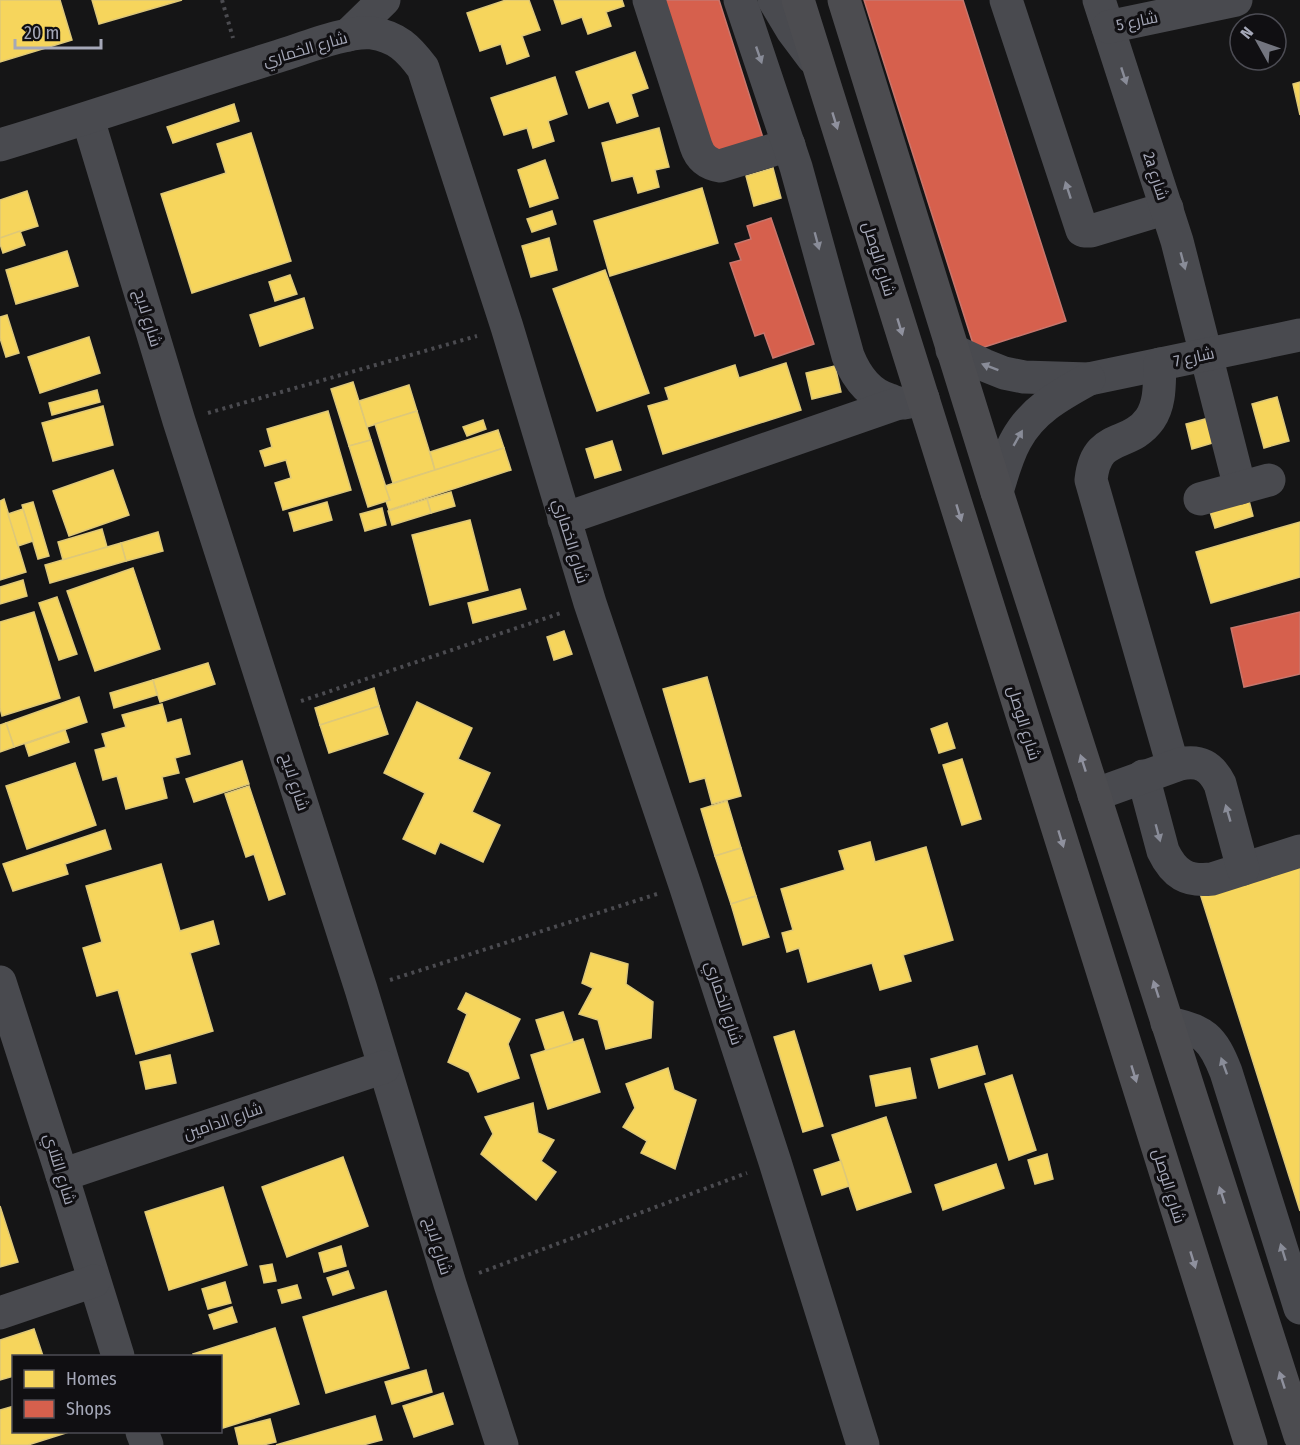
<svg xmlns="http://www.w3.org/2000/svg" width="1300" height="1445" font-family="'Fira Sans Condensed',Cairo,sans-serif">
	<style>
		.homes { fill: #f6d55c; stroke: #dec878; stroke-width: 1.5 }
		.shops { fill: #d6604d; stroke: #c7766d; stroke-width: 1.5 }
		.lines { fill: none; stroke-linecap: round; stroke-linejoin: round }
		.path { stroke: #4b4b50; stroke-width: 4; stroke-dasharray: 3 4.5; stroke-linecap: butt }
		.minor { stroke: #494a4f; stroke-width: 33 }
		.major { stroke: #4c4c50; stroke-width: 33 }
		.oneway { fill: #898c98 }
		.oneway2 { fill: #8f919e }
		.labels { text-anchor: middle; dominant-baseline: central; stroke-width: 6; stroke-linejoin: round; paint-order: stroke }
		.street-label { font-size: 16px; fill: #a5a8b8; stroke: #100f12 }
	</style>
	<rect width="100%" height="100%" fill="#151516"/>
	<!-- homes -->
	<g class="homes">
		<polygon points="0,0 60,0 72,40 0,62"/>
		<polygon points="92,0 182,0 99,24"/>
		<polygon points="506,0 529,0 540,30 522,36 529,56 507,64 501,44 480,51 467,13"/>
		<polygon points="554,0 622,0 624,6 606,12 611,26 588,34 582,17 562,24"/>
		<polygon points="635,52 648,88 631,94 638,116 617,123 609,101 589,108 576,72"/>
		<polygon points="555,77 567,114 548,121 554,141 533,148 527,128 504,135 491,98"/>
		<polygon points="1300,82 1300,115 1293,84"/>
		<polygon points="234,104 239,121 173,143 167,127"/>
		<polygon points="659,128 669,167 655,170 659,187 638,193 633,176 612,181 602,143"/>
		<polygon points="251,133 291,261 192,293 161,194 226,173 217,144"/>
		<polygon points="545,160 558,198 530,207 518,170"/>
		<polygon points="773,168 781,198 754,206 746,176"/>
		<polygon points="702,188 718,243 610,276 594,221"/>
		<polygon points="27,191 38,226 0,238 0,200"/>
		<polygon points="552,211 556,224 532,232 527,219"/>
		<polygon points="20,231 25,245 3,253 0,244 0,238"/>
		<polygon points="549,238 557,270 531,277 522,246"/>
		<polygon points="67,251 78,286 16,304 6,270"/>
		<polygon points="605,270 649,393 597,411 553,289"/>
		<polygon points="290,275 297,294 275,301 269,282"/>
		<polygon points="304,298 313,328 260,346 250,315"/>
		<polygon points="7,315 19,353 6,357 0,338 0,317"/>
		<polygon points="89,337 100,373 40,393 28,357"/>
		<polygon points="786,363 801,410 663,454 648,406 669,400 665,388 735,365 739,378"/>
		<polygon points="835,366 841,392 812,399 806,373"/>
		<polygon points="353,382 371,440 349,446 331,389"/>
		<polygon points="409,385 417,411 367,427 359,401"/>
		<polygon points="97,390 100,402 52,415 49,403"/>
		<polygon points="1277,397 1289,441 1264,448 1252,404"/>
		<polygon points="103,406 113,445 53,461 42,423"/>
		<polygon points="328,411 351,490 283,510 275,483 291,478 286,460 265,466 260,451 272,447 267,429"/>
		<polygon points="417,411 435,470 393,483 375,424"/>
		<polygon points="1209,418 1216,442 1192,449 1186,424"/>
		<polygon points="483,420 486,429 467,436 463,427"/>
		<polygon points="498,430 504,448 435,470 430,452"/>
		<polygon points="371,440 390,500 368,507 349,446"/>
		<polygon points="612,441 621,470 595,478 586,449"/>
		<polygon points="504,448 511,470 389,510 386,501 390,500 385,486"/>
		<polygon points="113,470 129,515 69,536 53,491"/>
		<polygon points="451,492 455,506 431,513 427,499"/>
		<polygon points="1247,493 1253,516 1215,528 1208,505"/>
		<polygon points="4,499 26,572 0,580 0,501"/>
		<polygon points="427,499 431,513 392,525 388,511"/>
		<polygon points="33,502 49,556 38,559 22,505"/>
		<polygon points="327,502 332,520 294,531 289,513"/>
		<polygon points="382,508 386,525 365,531 360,514"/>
		<polygon points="23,509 33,541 18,546 8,514"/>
		<polygon points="470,520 488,590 430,605 412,535"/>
		<polygon points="1300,522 1300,577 1211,603 1196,552"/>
		<polygon points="102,529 107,547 63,560 58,542"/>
		<polygon points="158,532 163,551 126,561 121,543"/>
		<polygon points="121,543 126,561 50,583 45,565"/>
		<polygon points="133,568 160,649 95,671 67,591"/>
		<polygon points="23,580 27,596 0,604 0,587"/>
		<polygon points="520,589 526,609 473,623 468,603"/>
		<polygon points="57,597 77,654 59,660 39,603"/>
		<polygon points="34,612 60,698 2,716 0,708 0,622"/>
		<polygon points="564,631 572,654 554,660 547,637"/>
		<polygon points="208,663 215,684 160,702 153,680"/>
		<polygon points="707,677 741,796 712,804 705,778 690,782 663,689"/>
		<polygon points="153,680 157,695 114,708 110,693"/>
		<polygon points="374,688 379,706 320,725 315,708"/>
		<polygon points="79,697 87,722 14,747 6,723"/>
		<polygon points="417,702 472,728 458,759 490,773 472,812 500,825 483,862 440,842 435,854 403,839 425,793 384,773"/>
		<polygon points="162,704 167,723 181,719 190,754 175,758 179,773 162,777 167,798 126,809 117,776 103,780 95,750 106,747 102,734 126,727 122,715"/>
		<polygon points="379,706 388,734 329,753 320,725"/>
		<polygon points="6,723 14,747 0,752 0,725"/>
		<polygon points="947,723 955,748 939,753 931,729"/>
		<polygon points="65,730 69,742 29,756 25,744"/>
		<polygon points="962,759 981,819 962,825 943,765"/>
		<polygon points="242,761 249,784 194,802 186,779"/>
		<polygon points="75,763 96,825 27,849 6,786"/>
		<polygon points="249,786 285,894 269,900 254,854 246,857 225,794"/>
		<polygon points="727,801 741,848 715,856 701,809"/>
		<polygon points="105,830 111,849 65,864 68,874 13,891 3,864"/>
		<polygon points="870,842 875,862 926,847 953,940 903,955 911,981 880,990 872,963 808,982 799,948 787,952 782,933 793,930 781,889 845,870 839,851"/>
		<polygon points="741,848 756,896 731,904 715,856"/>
		<polygon points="1300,854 1300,1211 1198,887"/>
		<polygon points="161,864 180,931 213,921 219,944 190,953 213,1031 136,1054 118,990 97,996 83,948 102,942 86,886"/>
		<polygon points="756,896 769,937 743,945 731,904"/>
		<polygon points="591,953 628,964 626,984 653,1002 651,1038 606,1049 598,1020 579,1014 593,988 582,983"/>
		<polygon points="466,993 520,1019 508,1044 519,1078 478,1092 469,1072 448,1062 467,1014 458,1009"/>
		<polygon points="563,1012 573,1042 546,1051 536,1020"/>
		<polygon points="794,1031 823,1126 803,1132 774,1037"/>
		<polygon points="583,1039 600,1092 548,1109 531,1055"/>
		<polygon points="977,1046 985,1074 939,1088 931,1059"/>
		<polygon points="170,1055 176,1083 146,1089 140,1062"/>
		<polygon points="668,1068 674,1090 696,1100 675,1169 641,1153 647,1141 623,1127 635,1108 626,1084"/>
		<polygon points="910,1068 916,1098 876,1106 870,1076"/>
		<polygon points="1012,1075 1036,1150 1009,1160 985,1084"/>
		<polygon points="533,1103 538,1133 554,1140 541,1161 556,1172 536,1200 481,1154 493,1134 485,1117"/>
		<polygon points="886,1117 911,1192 857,1210 832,1135"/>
		<polygon points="1047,1154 1053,1179 1035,1184 1028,1160"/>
		<polygon points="343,1157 368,1226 287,1257 262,1187"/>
		<polygon points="841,1161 849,1186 822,1195 814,1170"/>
		<polygon points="996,1164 1004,1188 943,1210 935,1185"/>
		<polygon points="223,1187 247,1265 169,1290 145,1212"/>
		<polygon points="0,1206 18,1262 0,1267"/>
		<polygon points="341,1246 346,1266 324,1272 319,1253"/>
		<polygon points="272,1264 276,1281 264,1283 260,1266"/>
		<polygon points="348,1271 354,1288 333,1295 327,1278"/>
		<polygon points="225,1282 231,1303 208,1309 202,1289"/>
		<polygon points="297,1285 301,1298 282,1303 278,1290"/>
		<polygon points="386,1291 409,1368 326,1393 303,1317"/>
		<polygon points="232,1307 237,1322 214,1329 209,1315"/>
		<polygon points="275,1328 299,1404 220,1429 220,1356 194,1356 193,1354"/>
		<polygon points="34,1329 43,1356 14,1356 14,1376 0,1380 0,1340"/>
		<polygon points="426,1370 432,1392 392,1404 385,1382"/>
		<polygon points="443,1393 453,1424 414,1437 403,1406"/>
		<polygon points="14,1406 14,1432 69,1432 28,1445 0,1445 0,1410"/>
		<polygon points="375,1416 382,1440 363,1445 276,1445"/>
		<polygon points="270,1419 276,1442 263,1445 239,1445 235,1428"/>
	</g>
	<!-- shops -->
	<g class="shops">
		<polygon points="661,0 719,0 764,141 711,158"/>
		<polygon points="864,0 963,0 1066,321 975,350"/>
		<polygon points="771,218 814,344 773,358 764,333 755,336 730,263 741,260 735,244 751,239 747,226"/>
		<polygon points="1300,612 1300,674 1244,687 1231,628"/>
	</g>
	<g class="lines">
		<!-- path -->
		<g class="path">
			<polyline points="222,0 233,38"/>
			<polyline points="208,413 477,336"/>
			<polyline points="301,701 561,613"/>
			<polyline points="390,980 657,894"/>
			<polyline points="479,1273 747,1173"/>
		</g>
		<!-- minor -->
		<g class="minor">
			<path d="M 649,0 L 696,146 C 700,158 708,164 720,166 L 789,145"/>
			<path d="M 740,0 L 796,167 L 848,356 C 856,376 868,394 890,400 C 893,401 896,403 899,403 C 906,404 916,400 923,398"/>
			<polyline points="774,0 792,30 813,58"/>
			<polyline points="1006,0 1082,230 1084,231 1091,231 1167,208"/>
			<polyline points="1099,0 1177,241 1240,488"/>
			<polyline points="1108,27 1236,0"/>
			<polyline points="348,35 384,0"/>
			<polyline points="88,119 179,421 361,989 450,1284 502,1445"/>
			<path d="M 0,145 C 93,117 186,85 279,56 C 302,49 349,30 372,33 C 397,37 408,48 423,68 L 507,327 L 590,603 L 685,885 L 775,1162 L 863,1445"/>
			<polyline points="952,350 984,365 1004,373 1024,377 1089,379 1300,335"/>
			<path d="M 1160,364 C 1159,382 1161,403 1150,419 C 1129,449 1096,431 1091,480 L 1173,766"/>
			<path d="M 997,492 C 1002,475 1007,456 1016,440 C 1032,410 1060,395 1089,379"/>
			<polyline points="1200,499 1269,480"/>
			<polyline points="564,519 899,403"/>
			<path d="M 1143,776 L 1163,851 C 1174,874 1187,882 1212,879 L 1300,851"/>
			<path d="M 1094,795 L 1180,764 C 1200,760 1211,766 1220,784 L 1243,869"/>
			<polyline points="0,982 62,1175 118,1356"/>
			<path d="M 1167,1023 C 1203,1029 1213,1038 1226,1072 L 1300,1308"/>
			<polyline points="62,1175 384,1067"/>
			<polyline points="0,1313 94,1281"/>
			<polyline points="142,1432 147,1445"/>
		</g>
		<!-- major -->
		<g class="major">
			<polyline points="798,0 1251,1445"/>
			<polyline points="844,0 997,492 1300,1436"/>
		</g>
	</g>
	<!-- one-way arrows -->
	<defs><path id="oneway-solid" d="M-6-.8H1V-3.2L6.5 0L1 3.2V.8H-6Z" transform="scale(1.5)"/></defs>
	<g class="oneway">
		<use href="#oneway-solid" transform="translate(759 55) rotate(71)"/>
		<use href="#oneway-solid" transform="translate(1124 76) rotate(72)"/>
		<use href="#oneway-solid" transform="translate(1068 190) rotate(-108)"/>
		<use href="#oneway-solid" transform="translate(817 241) rotate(75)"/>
		<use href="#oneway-solid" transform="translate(1183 261) rotate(75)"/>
		<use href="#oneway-solid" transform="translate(990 367) rotate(-159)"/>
		<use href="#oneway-solid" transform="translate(1018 438) rotate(-60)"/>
		<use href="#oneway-solid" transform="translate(1228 813) rotate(-106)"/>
		<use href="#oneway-solid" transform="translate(1158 833) rotate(75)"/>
		<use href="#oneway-solid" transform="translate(1224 1066) rotate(-110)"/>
		<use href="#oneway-solid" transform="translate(1283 1252) rotate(-107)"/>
	</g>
	<g class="oneway2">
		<use href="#oneway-solid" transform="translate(835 121) rotate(73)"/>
		<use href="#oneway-solid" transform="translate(900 327) rotate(73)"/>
		<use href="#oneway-solid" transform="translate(959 513) rotate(73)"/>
		<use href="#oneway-solid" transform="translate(1083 763) rotate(-108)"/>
		<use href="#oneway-solid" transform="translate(1061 839) rotate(73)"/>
		<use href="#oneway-solid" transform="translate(1156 989) rotate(-108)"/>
		<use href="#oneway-solid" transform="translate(1134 1074) rotate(73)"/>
		<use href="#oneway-solid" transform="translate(1222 1195) rotate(-108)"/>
		<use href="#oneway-solid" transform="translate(1193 1260) rotate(73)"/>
		<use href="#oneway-solid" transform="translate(1282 1380) rotate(-108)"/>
	</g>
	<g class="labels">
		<!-- street labels -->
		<g class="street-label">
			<text transform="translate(1137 21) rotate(-12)">شارع 5</text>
			<text transform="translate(305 49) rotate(-16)">شارع الخماري</text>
			<text transform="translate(1156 176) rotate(72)">2a شارع</text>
			<text transform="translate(879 259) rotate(73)">شارع الوصل</text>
			<text transform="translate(148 318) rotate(73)">شارع لايح</text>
			<text transform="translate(1194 357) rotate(-12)">شارع 7</text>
			<text transform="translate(571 541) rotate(73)">شارع الخماري</text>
			<text transform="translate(1024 723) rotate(73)">شارع الوصل</text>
			<text transform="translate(295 782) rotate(72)">شارع لايح</text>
			<text transform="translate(724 1003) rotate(72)">شارع الخماري</text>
			<text transform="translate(223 1121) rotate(-19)">شارع الدامين</text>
			<text transform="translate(60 1169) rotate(73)">شارع التلاي</text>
			<text transform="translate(1169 1186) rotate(73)">شارع الوصل</text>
			<text transform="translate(438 1246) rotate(73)">شارع لايح</text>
		</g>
	</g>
	<!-- legend -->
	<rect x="12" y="1355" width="210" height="78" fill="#100f12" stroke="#4c4c54" stroke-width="1.5"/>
	<rect x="24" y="1370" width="30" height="18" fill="#f6d55c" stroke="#4c4c54" stroke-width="1.5"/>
	<text x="66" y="1385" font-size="18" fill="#a5a8b8">Homes</text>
	<rect x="24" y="1400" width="30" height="18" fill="#d6604d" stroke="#4c4c54" stroke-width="1.5"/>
	<text x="66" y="1415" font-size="18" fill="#a5a8b8">Shops</text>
	<!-- north arrow -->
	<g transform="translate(1258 42) rotate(310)"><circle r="28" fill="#100f12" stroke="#4c4c54" stroke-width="1.5"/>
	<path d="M0-4.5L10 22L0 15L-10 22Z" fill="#73757f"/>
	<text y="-9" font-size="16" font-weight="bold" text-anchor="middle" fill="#a5a8b8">N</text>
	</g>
	<!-- scale -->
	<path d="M15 39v9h86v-9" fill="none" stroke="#a5a8b8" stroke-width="3"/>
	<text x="24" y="39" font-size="18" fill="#a5a8b8" stroke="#100f12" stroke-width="4.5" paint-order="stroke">20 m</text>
</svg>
